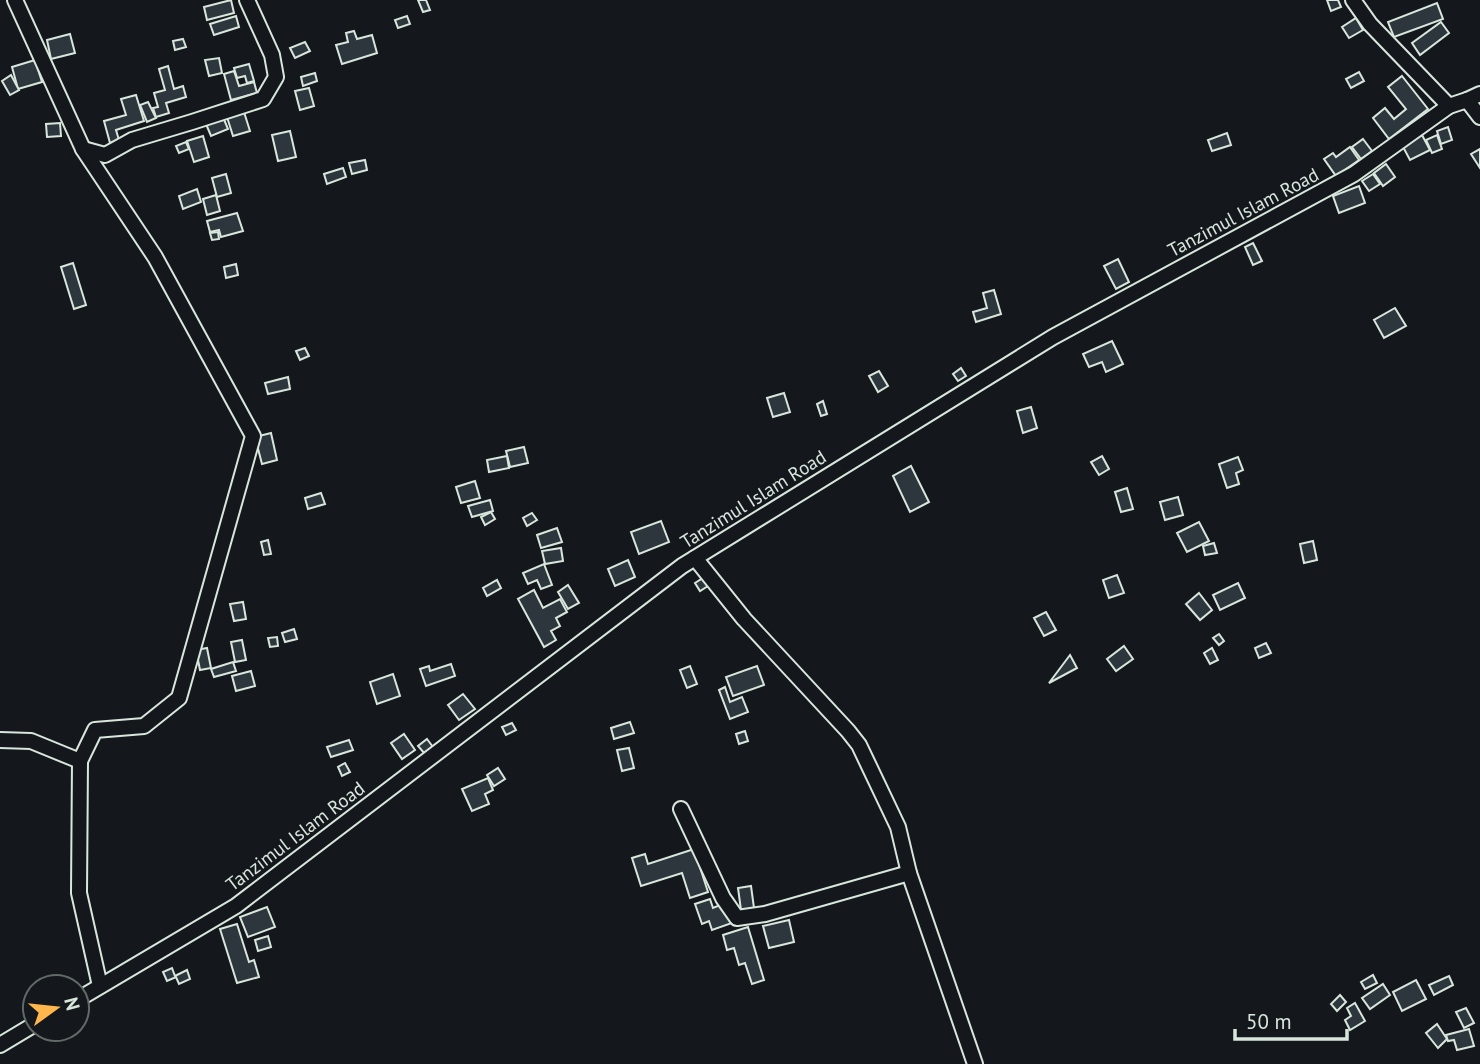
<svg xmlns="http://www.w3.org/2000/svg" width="1480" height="1064" font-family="'PT Sans',sans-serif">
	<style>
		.building { fill: #2c363c; stroke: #d8e6dc; stroke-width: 2 }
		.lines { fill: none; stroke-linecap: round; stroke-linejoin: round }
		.minor-casing { stroke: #d8e6dc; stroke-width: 18 }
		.minor { stroke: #14181c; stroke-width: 14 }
		.labels { text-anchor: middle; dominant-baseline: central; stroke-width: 5; stroke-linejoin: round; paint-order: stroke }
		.street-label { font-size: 19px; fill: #d8e6dc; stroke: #14181c }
	</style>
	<rect width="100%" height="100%" fill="#14181c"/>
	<!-- building -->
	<g class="building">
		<polygon points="231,0 234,13 207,20 204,7"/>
		<polygon points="418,0 426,0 430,10 423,12"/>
		<polygon points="1327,0 1338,0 1341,7 1331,11"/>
		<polygon points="1437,3 1443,19 1394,37 1388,22"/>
		<polygon points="236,16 239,27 214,35 210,24"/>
		<polygon points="407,16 410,24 398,28 395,20"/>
		<polygon points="1356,18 1363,30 1349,38 1342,27"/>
		<polygon points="1441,22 1449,33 1420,55 1412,43"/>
		<polygon points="354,31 357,39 372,35 377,53 342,64 336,45 348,42 346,33"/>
		<polygon points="70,34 75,53 51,59 47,40"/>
		<polygon points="183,39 186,47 175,50 173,41"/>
		<polygon points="305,42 310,51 295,58 290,48"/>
		<polygon points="219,58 222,73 209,76 205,60"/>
		<polygon points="35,60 42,82 18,89 12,67"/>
		<polygon points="249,64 254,81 247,83 245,76 237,78 234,68"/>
		<polygon points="168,66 174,89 183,86 186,97 166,103 169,113 156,117 153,108 158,107 154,93 165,90 159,69"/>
		<polygon points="234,71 239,86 254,82 257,93 231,100 224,74"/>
		<polygon points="1359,72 1364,81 1351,88 1346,79"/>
		<polygon points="315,73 317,81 303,86 301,77"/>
		<polygon points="11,75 19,90 10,95 2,81"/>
		<polygon points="1402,76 1428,109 1389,139 1373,118 1385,108 1394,119 1406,109 1388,87"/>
		<polygon points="309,88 314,106 300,110 295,91"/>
		<polygon points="136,95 144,121 116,130 119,140 110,143 104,121 126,115 121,99"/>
		<polygon points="148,102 156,118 147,122 140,105"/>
		<polygon points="244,112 250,131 233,136 227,117"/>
		<polygon points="223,117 228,129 211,136 206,124"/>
		<polygon points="60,123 61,136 47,137 46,124"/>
		<polygon points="1448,127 1452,140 1441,144 1437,131"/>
		<polygon points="290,131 296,157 278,161 272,135"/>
		<polygon points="1227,133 1231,145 1212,151 1208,140"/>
		<polygon points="1422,135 1430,150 1410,160 1402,145"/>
		<polygon points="1437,135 1442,149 1432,153 1426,140"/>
		<polygon points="203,136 209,157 194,162 187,141"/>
		<polygon points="1363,139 1372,151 1361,159 1352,147"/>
		<polygon points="186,142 189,149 179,153 176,146"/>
		<polygon points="1350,147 1359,160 1336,176 1324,159 1333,153 1336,157"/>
		<polygon points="1480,149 1480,168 1471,154"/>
		<polygon points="365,160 367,170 352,174 349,163"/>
		<polygon points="1386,164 1395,177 1383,186 1374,173"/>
		<polygon points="343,168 346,177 327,184 324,174"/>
		<polygon points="226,174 231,193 217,197 212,178"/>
		<polygon points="1373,174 1380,184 1369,191 1362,181"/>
		<polygon points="1359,186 1365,203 1339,213 1333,196"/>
		<polygon points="197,189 201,202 183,209 179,196"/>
		<polygon points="216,195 220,211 207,215 203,199"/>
		<polygon points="237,213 243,231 221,237 219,230 210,232 207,221"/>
		<polygon points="218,232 219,239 212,240 210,233"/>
		<polygon points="1253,243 1262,261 1253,265 1245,247"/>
		<polygon points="1118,259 1129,282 1116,289 1104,266"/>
		<polygon points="73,263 86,305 74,309 61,267"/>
		<polygon points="236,264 238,275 226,278 224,267"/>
		<polygon points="994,290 1001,314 976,322 973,312 987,308 983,293"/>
		<polygon points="1395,308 1406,326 1384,338 1374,320"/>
		<polygon points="1112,341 1123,364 1106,372 1102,362 1089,367 1083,354"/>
		<polygon points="305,348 309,356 300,360 296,351"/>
		<polygon points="961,368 966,376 958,381 953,374"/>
		<polygon points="879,371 888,386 878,392 869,376"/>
		<polygon points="288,377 290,389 268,394 265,383"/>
		<polygon points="784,393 790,412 773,417 767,398"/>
		<polygon points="823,401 827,414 821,416 817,404"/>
		<polygon points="1031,407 1037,428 1023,433 1017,411"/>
		<polygon points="271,433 277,460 262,464 255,437"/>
		<polygon points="524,447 528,463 510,467 506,451"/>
		<polygon points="507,456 509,468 489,472 487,460"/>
		<polygon points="1102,456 1109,469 1099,475 1091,462"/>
		<polygon points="1238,457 1243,470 1236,473 1239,484 1227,488 1219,464"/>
		<polygon points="911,466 929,502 910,512 893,476"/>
		<polygon points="475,481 480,498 461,503 456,487"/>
		<polygon points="1127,488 1133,509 1121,512 1115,492"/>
		<polygon points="321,493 325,504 308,509 305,498"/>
		<polygon points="1178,497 1183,515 1165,520 1160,502"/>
		<polygon points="490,500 493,511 472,517 468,506"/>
		<polygon points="491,512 495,519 485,525 481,517"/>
		<polygon points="532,513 537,520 527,526 523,518"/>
		<polygon points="661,521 669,542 639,554 631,532"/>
		<polygon points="1199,522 1209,541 1187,552 1177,533"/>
		<polygon points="557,528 562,542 541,548 537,535"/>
		<polygon points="268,540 271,554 264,555 261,542"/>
		<polygon points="1313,541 1317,560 1304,563 1300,544"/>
		<polygon points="1214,543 1217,553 1205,555 1203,546"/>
		<polygon points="561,548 563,561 545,564 542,551"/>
		<polygon points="628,560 635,577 615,586 608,569"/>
		<polygon points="544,564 552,585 541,589 537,580 528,584 523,573"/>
		<polygon points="1117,575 1124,593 1109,598 1103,580"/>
		<polygon points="703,578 708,586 700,591 695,583"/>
		<polygon points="497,580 501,588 487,596 483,588"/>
		<polygon points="1238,583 1245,598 1220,610 1213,595"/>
		<polygon points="568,585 579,603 568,609 558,592"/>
		<polygon points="534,590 543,608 560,599 567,612 556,618 560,626 551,631 556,640 544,647 518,599"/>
		<polygon points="1199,593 1212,610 1200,620 1186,604"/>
		<polygon points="243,602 246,619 234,621 230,604"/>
		<polygon points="1046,612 1056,630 1044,636 1034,618"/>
		<polygon points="294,629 297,639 285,642 282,633"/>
		<polygon points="1219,634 1224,641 1219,645 1213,638"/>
		<polygon points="277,637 278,646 270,647 268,638"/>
		<polygon points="242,640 246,660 235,662 231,642"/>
		<polygon points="1266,643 1271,653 1259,658 1255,648"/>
		<polygon points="1124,646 1133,659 1116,671 1107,659"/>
		<polygon points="207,648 211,668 200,670 196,650"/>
		<polygon points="1212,648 1218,660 1210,664 1204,653"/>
		<polygon points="1070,655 1077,668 1049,683"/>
		<polygon points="233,662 236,671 214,677 211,669"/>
		<polygon points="451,664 455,676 426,686 420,669 429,666 430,671"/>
		<polygon points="690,666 697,684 687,688 680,670"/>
		<polygon points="757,666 764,685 733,696 726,677"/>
		<polygon points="251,671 255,686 236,691 232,676"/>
		<polygon points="393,674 400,696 377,704 370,682"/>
		<polygon points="725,687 730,702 742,697 748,712 730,719 719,690"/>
		<polygon points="463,694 475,709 459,720 448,705"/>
		<polygon points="630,722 634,733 614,739 611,728"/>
		<polygon points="512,723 516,730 506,735 502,727"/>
		<polygon points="745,731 748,741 739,744 736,734"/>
		<polygon points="404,734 415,750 402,759 391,743"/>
		<polygon points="427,739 433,747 425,754 418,746"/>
		<polygon points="349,740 353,750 331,757 327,747"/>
		<polygon points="629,748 634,768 622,771 617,750"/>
		<polygon points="345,763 350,772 342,776 338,767"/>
		<polygon points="498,768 505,779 494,786 487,775"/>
		<polygon points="488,778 493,790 485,794 489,804 472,811 462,789"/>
		<polygon points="694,849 708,892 690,898 682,873 641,886 632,858 645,854 648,864"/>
		<polygon points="751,886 754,908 741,910 738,888"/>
		<polygon points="710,899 713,908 725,903 732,923 712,930 709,921 702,924 695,904"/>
		<polygon points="267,907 275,927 248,937 240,917"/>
		<polygon points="789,920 794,942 769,948 763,926"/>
		<polygon points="237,924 249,962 254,960 259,977 237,983 220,929"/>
		<polygon points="748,927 764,980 752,984 745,963 739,965 734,948 727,950 723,935"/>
		<polygon points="268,936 271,947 258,951 255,940"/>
		<polygon points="172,968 175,976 187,970 190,979 179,984 176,977 167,981 163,972"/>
		<polygon points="1373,975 1377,983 1365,989 1361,982"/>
		<polygon points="1449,976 1453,985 1434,995 1429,985"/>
		<polygon points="1416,980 1426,999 1402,1011 1393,992"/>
		<polygon points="1383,984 1390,995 1370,1009 1362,998"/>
		<polygon points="1340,995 1346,1002 1337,1011 1331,1004"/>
		<polygon points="1355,1003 1365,1021 1350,1030 1345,1020 1351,1016 1347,1008"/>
		<polygon points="1466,1008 1474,1023 1464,1028 1456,1012"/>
		<polygon points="1437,1024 1447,1039 1438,1048 1426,1033"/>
		<polygon points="1469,1029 1474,1046 1457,1050 1454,1040 1448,1041 1446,1035"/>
	</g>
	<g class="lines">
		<!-- minor casing -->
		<g class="minor-casing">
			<g id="minor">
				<polyline points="15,0 83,149 155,257 253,436 179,698 144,726 95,730 80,761 79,893 100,986"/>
				<polyline points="1353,0 1370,24 1449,106"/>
				<polyline points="1467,100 1480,94"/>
				<polyline points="83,149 105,155 132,140 192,122 263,99 276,77 272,55 247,0"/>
				<polyline points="695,558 744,619 848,731 859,745 898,827 909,873 975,1064"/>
				<polyline points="0,740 31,741 80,761"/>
				<polyline points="681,809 723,898 737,918 765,914 909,873"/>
				<polyline points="77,1000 236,906 682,566 1053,337 1354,174 1449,106 1467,100 1480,117"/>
				<polyline points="0,1045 35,1024"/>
			</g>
		</g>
		<!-- minor -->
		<use href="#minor" class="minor"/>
	</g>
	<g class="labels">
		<!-- street labels -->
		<g class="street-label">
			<text transform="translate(1243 212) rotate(-28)">Tanzimul Islam Road</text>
			<text transform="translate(753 499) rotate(-32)">Tanzimul Islam Road</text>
			<text transform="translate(295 836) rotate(-37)">Tanzimul Islam Road</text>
		</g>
	</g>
	<!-- north arrow -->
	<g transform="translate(56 1008) rotate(75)"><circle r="33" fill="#14181c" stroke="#626a69" stroke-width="2"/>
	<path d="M0-5L12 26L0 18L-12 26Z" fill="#ffb74d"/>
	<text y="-10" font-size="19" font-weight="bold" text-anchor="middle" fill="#d8e6dc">N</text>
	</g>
	<!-- scale -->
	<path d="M1235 1029v10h112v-10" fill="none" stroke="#d8e6dc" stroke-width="3.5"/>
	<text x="1246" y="1029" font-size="21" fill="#d8e6dc" stroke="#14181c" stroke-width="5" paint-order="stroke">50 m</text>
</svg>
